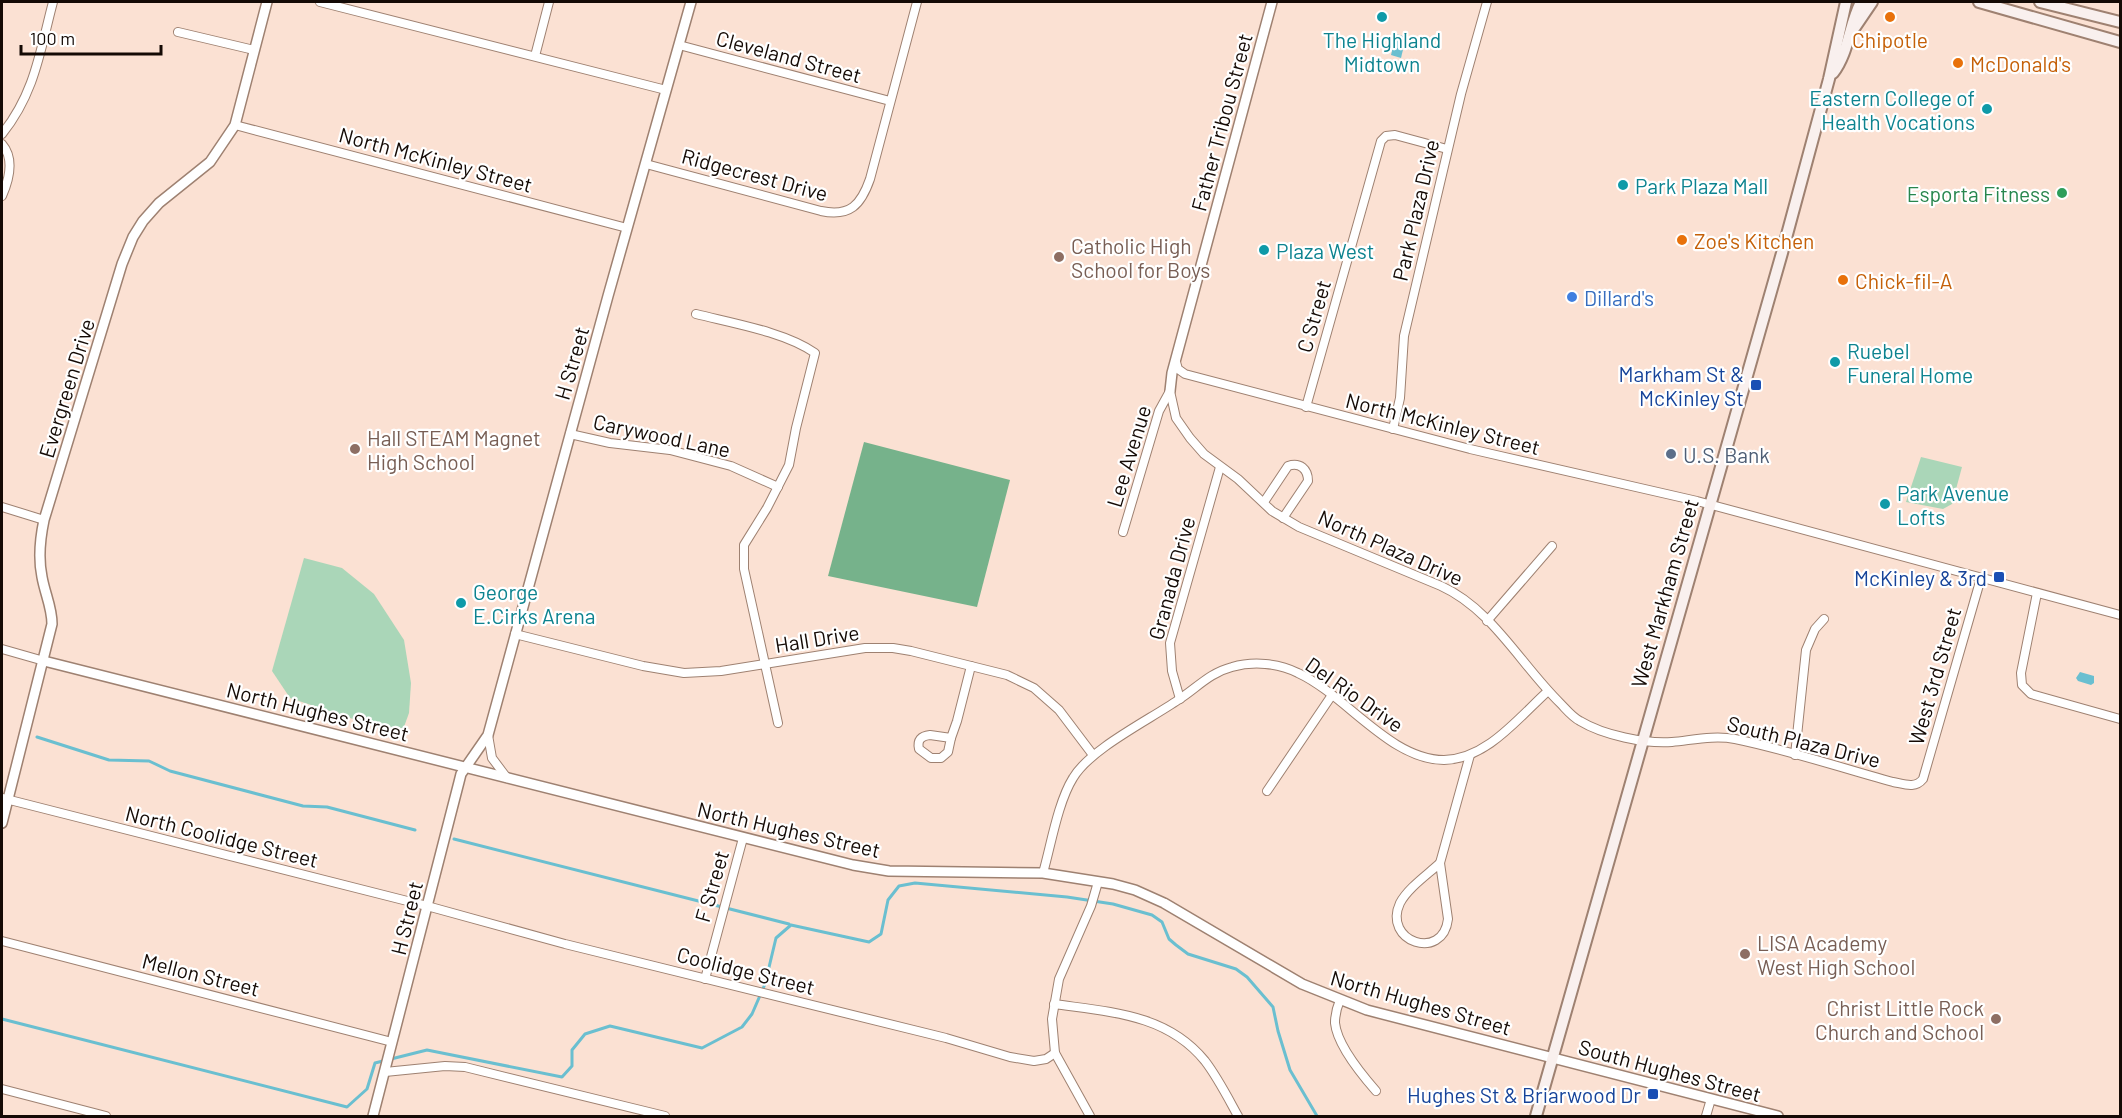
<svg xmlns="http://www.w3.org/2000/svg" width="2122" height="1118" font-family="Barlow,sans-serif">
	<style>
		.green { fill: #aad6b8 }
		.forest { fill: #76b28b }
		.water { fill: #6abfd0 }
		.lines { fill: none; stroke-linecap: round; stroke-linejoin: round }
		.stream { stroke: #6abfd0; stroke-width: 3 }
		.minor-casing { stroke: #9e8171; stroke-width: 10 }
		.tertiary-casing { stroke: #9e8171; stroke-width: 12 }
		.secondary-casing { stroke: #9e8171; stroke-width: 14 }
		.minor { stroke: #fff; stroke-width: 8 }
		.tertiary { stroke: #fff; stroke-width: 9 }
		.secondary { stroke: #f9f0ee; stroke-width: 10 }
		.culture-dot { fill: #0f9aa8; stroke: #fff; stroke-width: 2 }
		.food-dot { fill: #e8710a; stroke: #fff; stroke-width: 2 }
		.leisure-dot { fill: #2e9e5b; stroke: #fff; stroke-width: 2 }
		.education-dot { fill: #8d6e63; stroke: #fff; stroke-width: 2 }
		.shop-dot { fill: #3f7fe0; stroke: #fff; stroke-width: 2 }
		.transit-dot { fill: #1a4fb4; stroke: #fff; stroke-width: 2 }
		.service-dot { fill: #5c6f8a; stroke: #fff; stroke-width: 2 }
		.labels { text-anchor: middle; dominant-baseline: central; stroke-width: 4.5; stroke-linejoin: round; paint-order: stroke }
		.culture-label { font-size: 21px; fill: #0d838f; stroke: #fff; text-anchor: start }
		.food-label { font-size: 21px; fill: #c56008; stroke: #fff; text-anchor: start }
		.street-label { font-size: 21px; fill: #140a05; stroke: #fff }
		.leisure-label { font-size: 21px; fill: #27864d; stroke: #fff; text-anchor: end }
		.education-label { font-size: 21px; fill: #785e54; stroke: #fff; text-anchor: start }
		.shop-label { font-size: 21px; fill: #366cbe; stroke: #fff; text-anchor: start }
		.transit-label { font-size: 21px; fill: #164399; stroke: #fff; text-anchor: end }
		.service-label { font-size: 21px; fill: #4e5e75; stroke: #fff; text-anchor: start }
	</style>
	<rect width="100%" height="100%" fill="#fbe1d3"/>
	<!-- green -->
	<g class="green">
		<polygon points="1921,457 1962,467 1952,504 1943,509 1906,502"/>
		<polygon points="304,558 342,568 374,594 404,640 411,683 409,713 401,735 290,698 272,671"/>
	</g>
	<!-- forest -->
	<polygon class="forest" points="864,442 1010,480 977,607 828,576"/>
	<!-- water -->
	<g class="water">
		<polygon points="1396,34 1406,37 1401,58 1391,55"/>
		<polygon points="2080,672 2094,676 2094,683 2091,685 2078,681 2076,678"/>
	</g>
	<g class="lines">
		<!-- stream -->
		<g class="stream">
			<polyline points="37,737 109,760 149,761 170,771 303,806 327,807 415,830"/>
			<polyline points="454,839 789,924"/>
			<polyline points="2,1019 347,1107 367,1089 375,1063 427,1050 562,1077 572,1066 572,1050 585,1034 610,1026 702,1048 742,1027 752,1014 765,984 776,938 791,925 869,942 881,934 888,900 899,886 915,883 1067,897 1113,904 1152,915 1162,922 1169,939 1176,945 1188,954 1236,969 1247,977 1273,1007 1278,1031 1290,1070 1317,1116"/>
		</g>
		<!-- minor casing -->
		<g class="minor-casing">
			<g id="minor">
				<polyline points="320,2 666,90"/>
				<polyline points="178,32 254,50"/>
				<polyline points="679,45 890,101"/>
				<polyline points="535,56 549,2"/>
				<polyline points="235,125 627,228"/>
				<path d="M 2,134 C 35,93 40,51 53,2"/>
				<path d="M 2,144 C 15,159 9,180 2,196"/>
				<path d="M 646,164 L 821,211 C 850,217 861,205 870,179 L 917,2"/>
				<path d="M 696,314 C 732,323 785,332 815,353 L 796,428 L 789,465 L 767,508 L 744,545 L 744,569 L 778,723"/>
				<polyline points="1176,362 1178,369 1185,374 1470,449 1697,501 2120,615"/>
				<path d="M 1170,391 L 1176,418 L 1190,438 L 1204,454 L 1238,479 L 1272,511 L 1299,527 L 1441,586 C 1492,609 1521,665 1560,703 C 1566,709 1572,717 1580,721 C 1603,735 1645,744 1672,742 C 1693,740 1714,735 1735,739 C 1789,750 1841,768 1893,782 C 1904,784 1915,789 1923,779 L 1981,578"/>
				<polyline points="1306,407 1381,141 1386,136 1395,135 1447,149"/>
				<polyline points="1393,429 1400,398 1404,336 1461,94 1487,2"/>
				<polyline points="570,434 610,443 670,450 731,466 778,487"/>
				<path d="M 1264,502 L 1288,466 C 1300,462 1308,469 1308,481 L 1283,518"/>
				<polyline points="2,507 44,520"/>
				<polyline points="1123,532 1159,411 1170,391"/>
				<polyline points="2037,593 2021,673 2022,685 2031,694 2120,719"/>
				<polyline points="1487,621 1552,546"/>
				<polyline points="515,634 643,666 684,673 721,671 865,648 893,648 911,651 1007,675 1034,688 1059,710 1093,755"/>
				<polyline points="2,649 44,661"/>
				<polyline points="1180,699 1172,671 1170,643 1220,467"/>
				<polyline points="488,735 492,758 507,778"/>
				<path d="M 930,735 L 951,738 L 948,752 L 941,758 L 931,758 L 919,749 C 917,740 921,736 930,735 Z"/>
				<polyline points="951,738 957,721 971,666"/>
				<polyline points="1795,755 1806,650 1815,629 1824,619"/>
				<polyline points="1267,791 1332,695"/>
				<polyline points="2,798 427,906 565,944 946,1038 1010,1057 1034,1061 1046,1059 1055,1053"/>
				<path d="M 1440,863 L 1448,919 C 1443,962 1382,942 1400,903 C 1408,888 1427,875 1440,863 Z"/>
				<polyline points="1440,863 1470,755"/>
				<path d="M 1043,873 C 1051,845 1058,802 1073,778 C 1090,749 1149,720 1178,700 C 1197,688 1209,673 1232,667 C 1253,661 1278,663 1298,673 C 1346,695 1390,760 1444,760 C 1487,759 1518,718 1548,691"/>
				<polyline points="2,941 392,1042"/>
				<polyline points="705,979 743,838"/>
				<path d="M 1340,1000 C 1337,1007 1335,1015 1335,1023 C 1337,1044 1362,1075 1376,1091"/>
				<path d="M 1054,1004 C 1110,1012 1167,1014 1205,1061 C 1218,1078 1228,1098 1238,1116"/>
				<polyline points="385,1072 445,1066 465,1067 665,1116"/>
				<polyline points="2,1089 106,1116"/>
				<polyline points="1090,1116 1055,1053 1052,1019 1059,979 1091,906 1098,882"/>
				<polyline points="1706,1116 1711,1099"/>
			</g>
		</g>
		<!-- tertiary casing -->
		<g class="tertiary-casing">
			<g id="tertiary">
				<polyline points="1170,391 1172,373 1272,2"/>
				<polyline points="44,661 853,865 889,871 1043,873 1113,884 1135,890 1164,903 1302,984 1367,1010 1778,1116"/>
				<path d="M 2,823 L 52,624 C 52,607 45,594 42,577 C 38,558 40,539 44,520 L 122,264 L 133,237 L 143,221 L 159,203 L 210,162 L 235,125 L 267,2"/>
				<polyline points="373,1116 459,782 461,774 488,735 608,296 691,2"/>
			</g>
		</g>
		<!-- secondary casing -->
		<g class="secondary-casing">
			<g id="secondary">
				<polyline points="1979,2 2120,42"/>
				<polyline points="2040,2 2120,22"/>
				<polyline points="1855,27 1872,2"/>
				<path d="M 1833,73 C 1849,52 1849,25 1861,2"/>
				<polyline points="1536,1116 1782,253 1829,79 1846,2"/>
			</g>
		</g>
		<!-- minor -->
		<use href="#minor" class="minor"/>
		<!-- tertiary -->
		<use href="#tertiary" class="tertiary"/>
		<!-- secondary -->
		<use href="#secondary" class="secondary"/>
	</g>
	<!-- markers -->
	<g class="culture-dot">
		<circle cx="1382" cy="17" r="6"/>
		<circle cx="1987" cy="109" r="6"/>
		<circle cx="1623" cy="185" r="6"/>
		<circle cx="1264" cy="250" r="6"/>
		<circle cx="1835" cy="362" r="6"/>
		<circle cx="1885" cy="504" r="6"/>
		<circle cx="461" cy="603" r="6"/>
	</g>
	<g class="food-dot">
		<circle cx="1890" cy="17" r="6"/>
		<circle cx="1958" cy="63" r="6"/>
		<circle cx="1682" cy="240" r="6"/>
		<circle cx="1843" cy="280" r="6"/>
	</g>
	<circle class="leisure-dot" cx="2062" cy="193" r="6"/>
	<g class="education-dot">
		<circle cx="1059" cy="257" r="6"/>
		<circle cx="355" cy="449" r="6"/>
		<circle cx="1745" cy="954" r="6"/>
		<circle cx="1996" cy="1019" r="6"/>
	</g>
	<circle class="shop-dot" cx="1572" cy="297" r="6"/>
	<g class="transit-dot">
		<rect x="1750" y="379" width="12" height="12" rx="3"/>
		<rect x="1993" y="571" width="12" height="12" rx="3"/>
		<rect x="1647" y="1088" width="12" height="12" rx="3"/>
	</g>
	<circle class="service-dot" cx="1671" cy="454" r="6"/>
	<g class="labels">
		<!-- culture labels -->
		<g class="culture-label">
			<text x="1382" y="39" text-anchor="middle">The Highland<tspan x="1382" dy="24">Midtown</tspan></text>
			<text x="1975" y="97" text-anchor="end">Eastern College of<tspan x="1975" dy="24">Health Vocations</tspan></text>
			<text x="1635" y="185">Park Plaza Mall</text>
			<text x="1276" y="250">Plaza West</text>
			<text x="1847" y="350">Ruebel<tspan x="1847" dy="24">Funeral Home</tspan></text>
			<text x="1897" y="492">Park Avenue<tspan x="1897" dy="24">Lofts</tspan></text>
			<text x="473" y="591">George<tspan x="473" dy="24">E.Cirks Arena</tspan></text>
		</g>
		<!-- food labels -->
		<g class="food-label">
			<text x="1890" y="39" text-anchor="middle">Chipotle</text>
			<text x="1970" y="63">McDonald's</text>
			<text x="1694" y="240">Zoe's Kitchen</text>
			<text x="1855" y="280">Chick-fil-A</text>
		</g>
		<!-- street labels -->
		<g class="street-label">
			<text transform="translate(789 56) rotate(15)">Cleveland Street</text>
			<text transform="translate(1221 122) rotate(-75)">Father Tribou Street</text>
			<text transform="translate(436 159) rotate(15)">North McKinley Street</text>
			<text transform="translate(755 174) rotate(15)">Ridgecrest Drive</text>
			<text transform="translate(1415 210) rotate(-77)">Park Plaza Drive</text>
			<text transform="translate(1313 316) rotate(-74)">C Street</text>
			<text transform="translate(571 363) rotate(-74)">H Street</text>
			<text transform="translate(66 388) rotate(-73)">Evergreen Drive</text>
			<text transform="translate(1443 423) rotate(14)">North McKinley Street</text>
			<text transform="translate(662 435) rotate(12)">Carywood Lane</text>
			<text transform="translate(1128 456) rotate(-73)">Lee Avenue</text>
			<text transform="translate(1391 547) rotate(24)">North Plaza Drive</text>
			<text transform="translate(1171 578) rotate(-75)">Granada Drive</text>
			<text transform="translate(1664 593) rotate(-74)">West Markham Street</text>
			<text transform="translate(817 638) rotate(-9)">Hall Drive</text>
			<text transform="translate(1934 676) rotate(-74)">West 3rd Street</text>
			<text transform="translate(1355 694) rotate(35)">Del Rio Drive</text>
			<text transform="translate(318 711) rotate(14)">North Hughes Street</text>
			<text transform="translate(1804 741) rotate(14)">South Plaza Drive</text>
			<text transform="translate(789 829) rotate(13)">North Hughes Street</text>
			<text transform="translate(222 836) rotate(14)">North Coolidge Street</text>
			<text transform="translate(711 886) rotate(-74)">F Street</text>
			<text transform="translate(406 918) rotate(-76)">H Street</text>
			<text transform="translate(746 970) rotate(14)">Coolidge Street</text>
			<text transform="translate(201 974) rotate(14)">Mellon Street</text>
			<text transform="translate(1421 1002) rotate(16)">North Hughes Street</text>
			<text transform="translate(1670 1070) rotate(15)">South Hughes Street</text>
		</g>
		<!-- leisure labels -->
		<g class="leisure-label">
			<text x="2050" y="193">Esporta Fitness</text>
		</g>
		<!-- education labels -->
		<g class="education-label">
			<text x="1071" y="245">Catholic High<tspan x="1071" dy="24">School for Boys</tspan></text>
			<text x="367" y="437">Hall STEAM Magnet<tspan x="367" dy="24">High School</tspan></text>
			<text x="1757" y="942">LISA Academy<tspan x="1757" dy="24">West High School</tspan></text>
			<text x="1984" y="1007" text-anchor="end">Christ Little Rock<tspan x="1984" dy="24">Church and School</tspan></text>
		</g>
		<!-- shop labels -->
		<g class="shop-label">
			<text x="1584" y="297">Dillard's</text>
		</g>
		<!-- transit labels -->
		<g class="transit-label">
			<text x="1744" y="373">Markham St &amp;<tspan x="1744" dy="24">McKinley St</tspan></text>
			<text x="1987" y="577">McKinley &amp; 3rd</text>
			<text x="1641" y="1094">Hughes St &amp; Briarwood Dr</text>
		</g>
		<!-- service labels -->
		<g class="service-label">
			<text x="1683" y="454">U.S. Bank</text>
		</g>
	</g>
	<!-- border -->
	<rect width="2122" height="1118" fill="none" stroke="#140a05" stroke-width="6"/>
	<!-- scale -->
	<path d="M21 45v9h140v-9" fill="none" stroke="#140a05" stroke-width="3"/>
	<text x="30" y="45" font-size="18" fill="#140a05" stroke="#ffffff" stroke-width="4.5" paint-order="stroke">100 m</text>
</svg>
